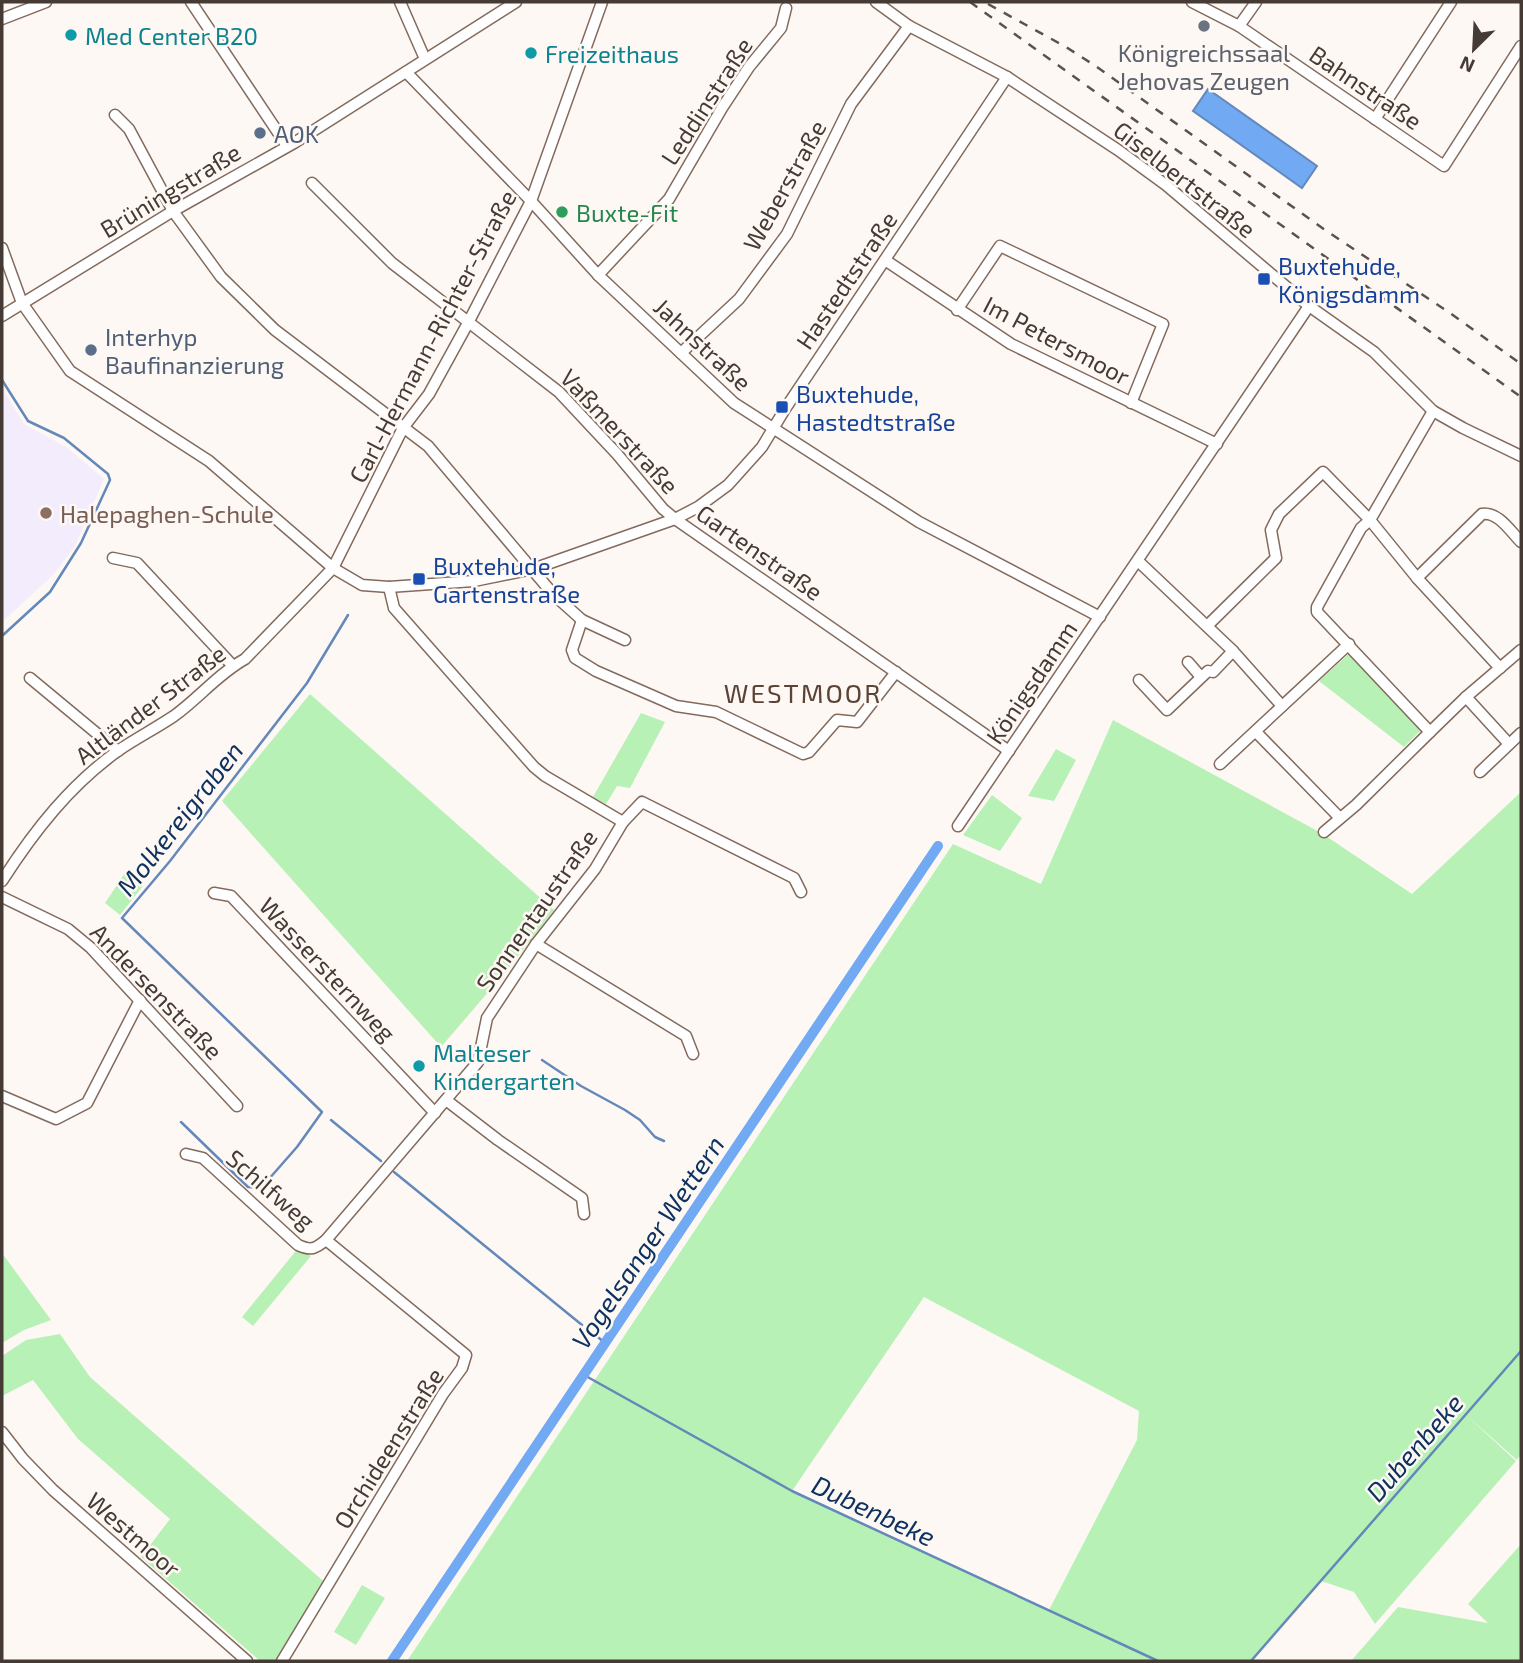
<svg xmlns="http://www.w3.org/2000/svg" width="1523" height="1663" font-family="'Exo 2',sans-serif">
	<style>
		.education { fill: #f3ecfd }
		.green { fill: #b7f1b5; fill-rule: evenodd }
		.water { fill: #71a9f2; stroke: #6488b9; stroke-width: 2 }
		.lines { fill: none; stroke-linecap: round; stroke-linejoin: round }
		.stream { stroke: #6488b9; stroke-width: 2.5 }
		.canal { stroke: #71a9f2; stroke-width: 10 }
		.minor-casing { stroke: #836a5c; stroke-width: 13 }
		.minor { stroke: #fff; stroke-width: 10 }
		.rail { stroke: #5c514b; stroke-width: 2.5; stroke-dasharray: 9 9; stroke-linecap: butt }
		.worship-dot { fill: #6b7280; stroke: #fef8f5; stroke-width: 2.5 }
		.culture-dot { fill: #0f9aa8; stroke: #fef8f5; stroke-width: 2.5 }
		.service-dot { fill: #5c6f8a; stroke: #fef8f5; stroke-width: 2.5 }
		.leisure-dot { fill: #2e9e5b; stroke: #fef8f5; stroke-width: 2.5 }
		.transit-dot { fill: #1a4fb4; stroke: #fef8f5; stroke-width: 2.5 }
		.education-dot { fill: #8d6e63; stroke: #fef8f5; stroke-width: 2.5 }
		.labels { text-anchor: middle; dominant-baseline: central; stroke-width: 5; stroke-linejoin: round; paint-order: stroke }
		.culture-label { font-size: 24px; fill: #0d838f; stroke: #fef8f5; text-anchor: start }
		.worship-label { font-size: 24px; fill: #5b616d; stroke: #fef8f5 }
		.street-label { font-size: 24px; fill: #463a34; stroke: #fef8f5 }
		.service-label { font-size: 24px; fill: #4e5e75; stroke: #fef8f5; text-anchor: start }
		.leisure-label { font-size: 24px; fill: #27864d; stroke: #fef8f5; text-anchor: start }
		.transit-label { font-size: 24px; fill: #164399; stroke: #fef8f5; text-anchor: start }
		.education-label { font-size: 24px; fill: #785e54; stroke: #fef8f5; text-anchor: start }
		.neighbourhood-label { font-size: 26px; letter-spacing: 2px; fill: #5b4336; stroke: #fef8f5 }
		.water-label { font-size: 26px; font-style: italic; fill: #0d3260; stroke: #fef8f5 }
	</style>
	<rect width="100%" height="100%" fill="#fef8f5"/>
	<!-- education -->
	<polygon class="education" points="2,388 24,424 68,448 104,479 75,546 53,575 2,622"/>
	<!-- green -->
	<g class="green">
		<polygon points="1350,653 1422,729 1404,747 1319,681"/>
		<polygon points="310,694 554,910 508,969 441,1047 222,801"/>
		<polygon points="641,713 665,722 630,788 617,786 606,804 593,797"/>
		<path d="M 1113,720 L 1323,834 L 1412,894 L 1521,792 L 1521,1454 L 1517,1460 L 1466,1415 L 1516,1461 L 1375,1624 L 1354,1592 L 1321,1581 L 1251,1661 L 407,1661 L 953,844 L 1041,884 ZM 924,1297 L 1139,1411 L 1137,1440 L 1049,1610 L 792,1491 Z"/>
		<polygon points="1056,749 1076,760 1054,801 1028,796"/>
		<polygon points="992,795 1022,818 1000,851 963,835"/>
		<polygon points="125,873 143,886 120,915 105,903"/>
		<polygon points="299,1247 311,1256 253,1326 242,1317"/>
		<polygon points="2,1253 51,1320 24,1330 2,1343"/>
		<polygon points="60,1334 90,1377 329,1586 276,1661 260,1661 141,1557 170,1519 78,1439 33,1380 2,1396 2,1356 26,1340"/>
		<polygon points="1521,1544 1521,1661 1351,1661 1398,1607 1488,1623 1468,1604"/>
		<polygon points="362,1585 385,1598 356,1645 334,1632"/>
	</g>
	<!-- water -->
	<polygon class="water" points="1208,89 1317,166 1302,188 1193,111"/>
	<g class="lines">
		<!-- stream -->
		<g class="stream">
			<polyline points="2,380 28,421 64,438 108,474 110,480 81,543 50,592 2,636"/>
			<polyline points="542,1060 581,1086 625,1110 640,1120 655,1137 664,1141"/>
			<polyline points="331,1120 381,1161"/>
			<polyline points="181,1122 248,1187 261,1188 297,1147 322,1112 122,918 170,861 307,683 348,615"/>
			<polyline points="394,1172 582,1325"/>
			<polyline points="593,1333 605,1343"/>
			<polyline points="584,1375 792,1491 1158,1661"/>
			<polyline points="1251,1661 1521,1351"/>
		</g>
		<!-- canal -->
		<polyline class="canal" points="392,1661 938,846"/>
		<!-- minor casing -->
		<g class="minor-casing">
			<g id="minor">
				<polyline points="191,2 287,146"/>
				<polyline points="400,2 425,59"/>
				<polyline points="876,2 909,26 1007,77 1118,150 1166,185 1309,306 1374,352 1433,411 1463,428 1521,456"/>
				<polyline points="1192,2 1239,26 1444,166 1521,46"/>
				<polyline points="2,19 46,2"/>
				<polyline points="1239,26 1256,2"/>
				<polyline points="406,72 531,201 598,275 734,403 919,522 1100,617"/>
				<polyline points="115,115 129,129 173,211 221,277 275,330 428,446 553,594 582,620 625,640"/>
				<polyline points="1375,119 1451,2"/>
				<polyline points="312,183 392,263 559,392 617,454 663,509 675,519 1009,751"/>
				<polyline points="2,248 22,303 70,371 209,461 333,568 362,585 389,587 474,581 533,569 675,519 698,507 728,485 762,447 785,409 1007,77"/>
				<polyline points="885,260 1011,344 1217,444"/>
				<polyline points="598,275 669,199 722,108 749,67 781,28 786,8"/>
				<polyline points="957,310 1000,246 1163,324 1131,403"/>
				<polyline points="2,316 173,211 294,143 516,2"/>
				<polyline points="681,353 739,299 787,234 851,104 909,26"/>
				<polyline points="1433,411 1370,520 1361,528 1317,607 1317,612 1430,732 1466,697 1521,650"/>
				<polyline points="113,558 137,563 233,666"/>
				<polyline points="1138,561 1233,651 1282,706"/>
				<path d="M 1417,578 L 1482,514 C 1498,511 1511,532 1521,542"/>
				<polyline points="582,620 572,650 575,658 596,671 676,706 716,712 803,754 809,752 837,720 857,722 896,672"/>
				<polyline points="1207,626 1276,558 1271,530 1279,514 1323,472 1370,520 1417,578 1500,668"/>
				<polyline points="1188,662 1201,677"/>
				<polyline points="30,678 118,751"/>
				<polyline points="1139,680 1167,710 1208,671 1213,672 1233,651"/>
				<polyline points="1466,697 1509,744"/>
				<polyline points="1256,732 1340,818"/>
				<polyline points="1220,764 1349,644"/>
				<polyline points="1480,772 1521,733"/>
				<polyline points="623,822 642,802 794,878 801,892"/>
				<polyline points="958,826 1309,306"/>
				<polyline points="1324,832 1356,805 1430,732"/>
				<path d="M 2,881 C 34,831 70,785 119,750 C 137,738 156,728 174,716 C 199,698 218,674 245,659 L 333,568 L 403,428 L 429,394 L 468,323 L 531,201 L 602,2"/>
				<polyline points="214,893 231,896 435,1113"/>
				<polyline points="2,897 68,929 91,948 237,1106"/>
				<polyline points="536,944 686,1036 693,1054"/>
				<polyline points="2,1096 56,1119 87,1103 140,1000"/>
				<polyline points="446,1100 498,1140 582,1198 584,1214"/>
				<path d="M 186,1154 L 203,1158 L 298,1245 C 311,1251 315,1249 326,1240"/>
				<polyline points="2,1432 23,1459 53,1490 247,1661"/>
				<polyline points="282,1661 443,1394 462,1368 466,1355 326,1240 478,1062 487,1018 536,944 595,869 623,822 545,776 534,767 394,608 389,587"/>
			</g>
		</g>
		<!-- minor -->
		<use href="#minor" class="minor"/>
		<!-- rail -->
		<g class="rail">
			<polyline points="970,2 1521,397"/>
			<polyline points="988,4 1066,47 1097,67 1325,230 1450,313 1521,364"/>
		</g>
	</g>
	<!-- markers -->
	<circle class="worship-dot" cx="1204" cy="26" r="7"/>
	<g class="culture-dot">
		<circle cx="71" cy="35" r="7"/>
		<circle cx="531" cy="53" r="7"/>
		<circle cx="419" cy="1066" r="7"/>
	</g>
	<g class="service-dot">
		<circle cx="260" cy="133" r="7"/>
		<circle cx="91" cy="350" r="7"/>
	</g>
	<circle class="leisure-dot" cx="562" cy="212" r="7"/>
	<g class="transit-dot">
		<rect x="1257" y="272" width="14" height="14" rx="3.5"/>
		<rect x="775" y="400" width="14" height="14" rx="3.5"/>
		<rect x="412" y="572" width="14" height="14" rx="3.5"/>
	</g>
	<circle class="education-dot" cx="46" cy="513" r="7"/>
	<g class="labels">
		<!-- culture labels -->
		<g class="culture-label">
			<text x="85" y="35">Med Center B20</text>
			<text x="545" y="53">Freizeithaus</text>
			<text x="433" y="1052">Malteser<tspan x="433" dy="28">Kindergarten</tspan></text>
		</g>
		<!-- worship labels -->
		<g class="worship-label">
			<text x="1204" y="52">Königreichssaal<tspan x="1204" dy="28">Jehovas Zeugen</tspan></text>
		</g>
		<!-- street labels -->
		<g class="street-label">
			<text transform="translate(1366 87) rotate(34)">Bahnstraße</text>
			<text transform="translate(706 101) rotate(-57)">Leddinstraße</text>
			<text transform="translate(1185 179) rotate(38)">Giselbertstraße</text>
			<text transform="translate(784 185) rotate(-61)">Weberstraße</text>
			<text transform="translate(170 190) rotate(-31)">Brüningstraße</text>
			<text transform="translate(846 280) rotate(-56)">Hastedtstraße</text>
			<text transform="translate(432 336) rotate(-62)">Carl-Hermann-Richter-Straße</text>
			<text transform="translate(1057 340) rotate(28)">Im Petersmoor</text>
			<text transform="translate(703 344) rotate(43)">Jahnstraße</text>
			<text transform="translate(620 431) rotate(47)">Vaßmerstraße</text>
			<text transform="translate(760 552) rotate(35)">Gartenstraße</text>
			<text transform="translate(1031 682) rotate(-56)">Königsdamm</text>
			<text transform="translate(150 704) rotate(-37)">Altländer Straße</text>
			<text transform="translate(536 910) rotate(-55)">Sonnentaustraße</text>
			<text transform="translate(328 969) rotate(47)">Wassersternweg</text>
			<text transform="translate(157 991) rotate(46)">Andersenstraße</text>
			<text transform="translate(271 1189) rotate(41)">Schilfweg</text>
			<text transform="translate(388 1448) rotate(-58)">Orchideenstraße</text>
			<text transform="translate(134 1534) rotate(41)">Westmoor</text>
		</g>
		<!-- service labels -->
		<g class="service-label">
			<text x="274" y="133">AOK</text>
			<text x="105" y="336">Interhyp<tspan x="105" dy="28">Baufinanzierung</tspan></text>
		</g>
		<!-- leisure labels -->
		<g class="leisure-label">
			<text x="576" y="212">Buxte-Fit</text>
		</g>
		<!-- transit labels -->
		<g class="transit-label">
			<text x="1278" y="265">Buxtehude,<tspan x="1278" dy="28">Königsdamm</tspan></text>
			<text x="796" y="393">Buxtehude,<tspan x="796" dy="28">Hastedtstraße</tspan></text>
			<text x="433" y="565">Buxtehude,<tspan x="433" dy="28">Gartenstraße</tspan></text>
		</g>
		<!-- education labels -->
		<g class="education-label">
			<text x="60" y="513">Halepaghen-Schule</text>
		</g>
		<!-- neighbourhood labels -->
		<g class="neighbourhood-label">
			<text x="803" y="692">WESTMOOR</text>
		</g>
		<!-- water labels -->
		<g class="water-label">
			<text transform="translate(179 818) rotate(-52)">Molkereigraben</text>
			<text transform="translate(647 1242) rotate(-56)">Vogelsanger Wettern</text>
			<text transform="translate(1414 1447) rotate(-49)">Dubenbeke</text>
			<text transform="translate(874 1510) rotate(25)">Dubenbeke</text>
		</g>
	</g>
	<!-- border -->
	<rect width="1523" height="1663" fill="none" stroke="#463a34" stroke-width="7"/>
	<!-- north arrow -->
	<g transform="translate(1474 49) rotate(204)" stroke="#fef8f5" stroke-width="5" paint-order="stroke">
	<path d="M0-5L12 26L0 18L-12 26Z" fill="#463a34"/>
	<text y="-10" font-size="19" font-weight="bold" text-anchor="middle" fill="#463a34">N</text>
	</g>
</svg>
